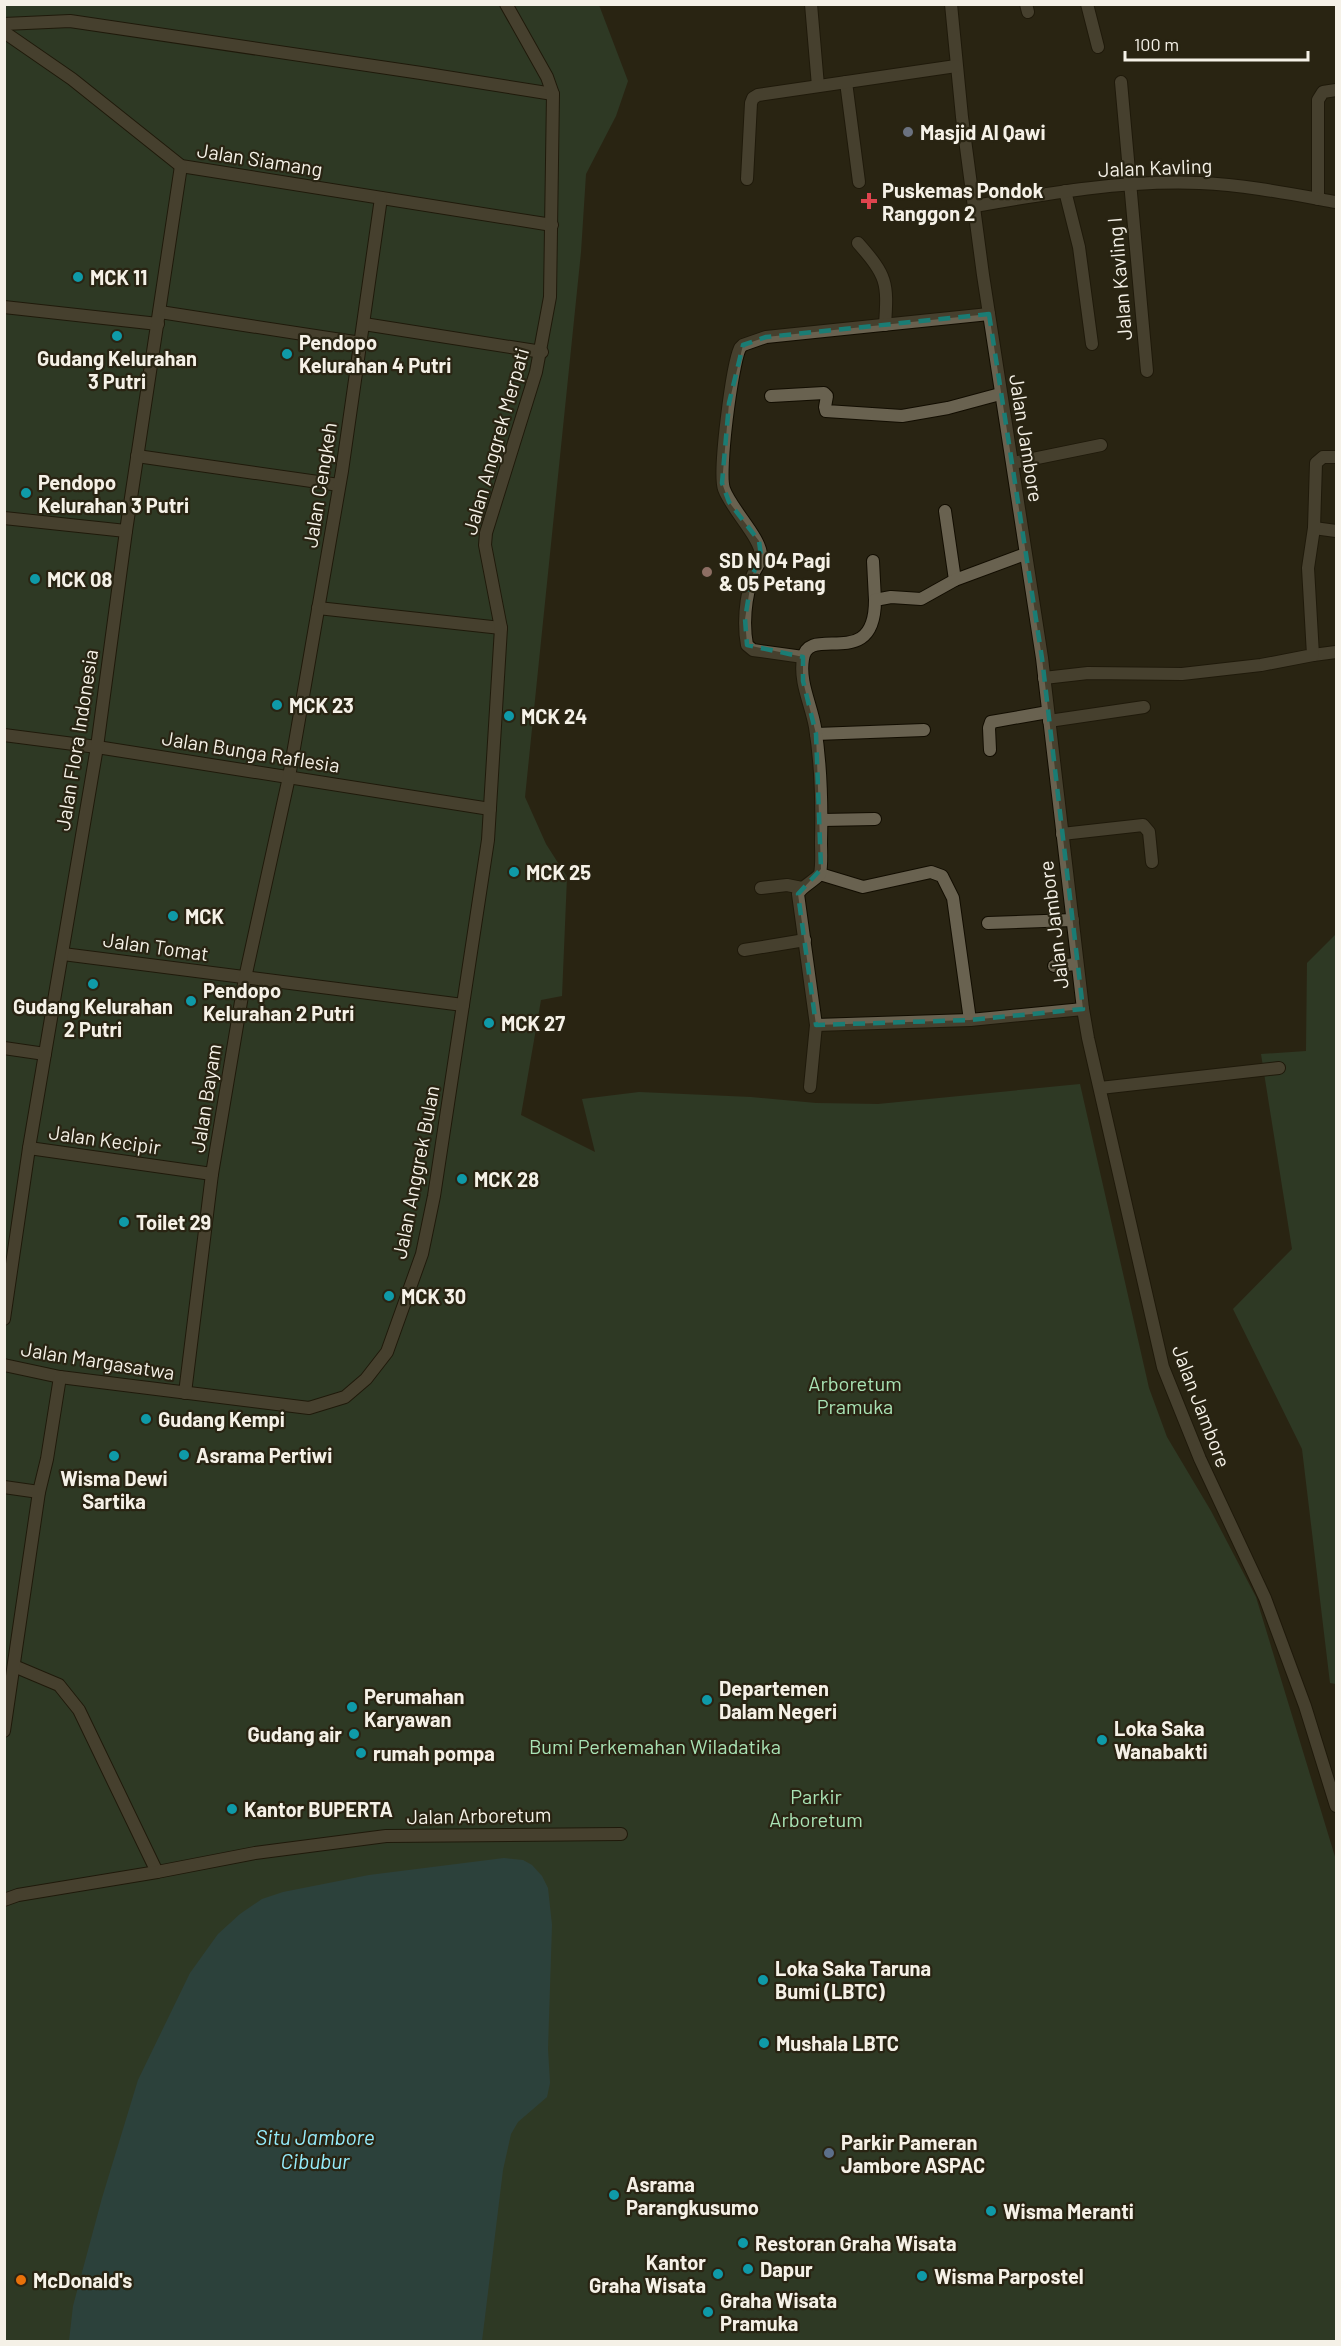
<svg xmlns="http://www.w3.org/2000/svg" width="1341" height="2346" font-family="Barlow,sans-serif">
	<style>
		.green { fill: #34523b }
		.water { fill: #30646d }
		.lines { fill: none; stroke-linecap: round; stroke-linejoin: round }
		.minor-casing { stroke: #120d01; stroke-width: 14 }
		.minor { stroke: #696250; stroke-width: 12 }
		.marked { fill: none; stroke: #1a7c74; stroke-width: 4.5; stroke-dasharray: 12 8; stroke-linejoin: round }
		.worship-dot { fill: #6b7280; stroke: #292413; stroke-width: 2 }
		.health-dot { fill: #e0444e; stroke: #292413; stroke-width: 2 }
		.culture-dot { fill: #0f9aa8; stroke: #292413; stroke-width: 2 }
		.education-dot { fill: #8d6e63; stroke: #292413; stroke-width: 2 }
		.service-dot { fill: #5c6f8a; stroke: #292413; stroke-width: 2 }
		.food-dot { fill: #e8710a; stroke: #292413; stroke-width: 2 }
		.labels { text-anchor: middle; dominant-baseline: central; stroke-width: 4.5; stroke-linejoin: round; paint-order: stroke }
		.poi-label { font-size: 20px; font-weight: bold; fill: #f5f1e7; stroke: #292413; text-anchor: start }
		.street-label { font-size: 20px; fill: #f5f1e7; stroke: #292413 }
		.park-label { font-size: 20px; fill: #a9e3b5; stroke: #292413 }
		.water-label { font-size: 21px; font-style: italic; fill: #96edfd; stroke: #292413 }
	</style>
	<rect width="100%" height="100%" fill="#292413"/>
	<!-- green -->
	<g class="green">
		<polygon points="5,5 599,5 628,81 616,116 586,174 581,252 525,797 546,844 567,877 562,996 541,1000 521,1115 595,1152 582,1099 639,1092 751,1097 816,1103 878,1104 1080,1084 1149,1388 1167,1437 1211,1511 1256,1597 1336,1860 1336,2341 5,2341"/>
		<polygon points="1336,934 1336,1684 1330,1683 1302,1449 1233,1309 1292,1249 1261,1054 1306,1051 1307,963"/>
	</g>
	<!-- water -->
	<polygon class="water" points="504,1858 523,1860 532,1865 542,1876 548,1888 552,1925 548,2049 550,2083 547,2097 518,2122 511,2134 503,2170 482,2341 69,2341 73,2306 102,2198 138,2080 190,1973 218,1934 240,1914 262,1899 283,1892 369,1875"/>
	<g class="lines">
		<!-- minor casing -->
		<g class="minor-casing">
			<g id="minor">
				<polyline points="811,4 818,86"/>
				<polyline points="951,4 962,117 983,275 1042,658 1083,1009 1088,1038 1163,1367 1200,1459 1265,1598 1305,1706 1336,1806"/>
				<polyline points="1026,4 1028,12"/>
				<polyline points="1087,4 1098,47"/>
				<polyline points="4,24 70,21 421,73 553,94"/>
				<polyline points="4,32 72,79 181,166 552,225"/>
				<polyline points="846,82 859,182"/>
				<polyline points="1121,82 1147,371"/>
				<polyline points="747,179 751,103 753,98 758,95 956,66"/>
				<polyline points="1065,191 1079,247 1092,344"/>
				<polyline points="1318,199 1318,100 1323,92 1336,90"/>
				<path d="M 975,206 C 1049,193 1125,180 1200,183 C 1246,185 1291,194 1336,202"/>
				<path d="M 858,243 C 887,276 888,282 885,325"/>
				<polyline points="4,307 158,324"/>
				<polyline points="160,312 361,343"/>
				<polyline points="364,324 542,352"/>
				<polyline points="771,396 824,393 827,396 825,407 826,411 902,416 948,408 1000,394"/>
				<polyline points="137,456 339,485"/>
				<polyline points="1013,463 1101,445"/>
				<polyline points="945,511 955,580"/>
				<polyline points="4,518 126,531"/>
				<polyline points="1314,528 1336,531"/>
				<polyline points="873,561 875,600"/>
				<polyline points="318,608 501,628"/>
				<polyline points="1313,655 1336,652"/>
				<path d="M 803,657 L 753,650 L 747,645 C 743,623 746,598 752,577 C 754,570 761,563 761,556 C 762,539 731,509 724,489 C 718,473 732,365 740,348 L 743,345 L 766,337 L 989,314"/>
				<polyline points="1044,678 1088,673 1182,674 1261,665 1313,655 1308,568 1314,528 1316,463 1323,457 1336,457"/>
				<polyline points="1049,721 1144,707"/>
				<polyline points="816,734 924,730"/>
				<polyline points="4,735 97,747 490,809"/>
				<polyline points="990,750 989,728 991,722 1048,712"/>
				<polyline points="822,820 875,819"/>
				<polyline points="1062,834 1143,825 1149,832 1152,862"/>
				<polyline points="820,874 863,887 931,872 942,876 953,898 970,1020"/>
				<polyline points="761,888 787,885 802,888"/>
				<polyline points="988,923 1073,920"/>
				<polyline points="744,950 805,940"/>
				<polyline points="63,954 463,1005"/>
				<polyline points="1054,966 1077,964"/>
				<polyline points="816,1025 970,1020 1083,1009"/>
				<polyline points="4,1048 45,1054"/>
				<path d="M 810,1087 L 816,1025 L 798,894 C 802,886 813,882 820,874 C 822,864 821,852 821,842 C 822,804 821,764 815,727 C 811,704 799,682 803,659 C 808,622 875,674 875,600 L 891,597 L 921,599 L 955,580 L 1025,554"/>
				<polyline points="1100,1088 1279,1068"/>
				<polyline points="29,1148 212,1174"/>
				<polyline points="4,1319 29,1148 97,747 126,531 181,166"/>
				<polyline points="4,1365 60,1377 309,1408 345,1397 366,1379 387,1352 422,1254 434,1196 488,840 501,628 485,545 486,533 536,372 550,297 553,94 547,77 506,4"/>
				<polyline points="185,1393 212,1174 245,978 289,777 342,471 381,198"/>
				<polyline points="4,1487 39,1492"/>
				<polyline points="14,1666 59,1685 79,1710 157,1872"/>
				<polyline points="4,1731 39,1492 47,1459 60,1377"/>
				<polyline points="4,1900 18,1895 157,1872 255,1853 386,1836 621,1834"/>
			</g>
		</g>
		<!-- minor -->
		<use href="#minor" class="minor"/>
	</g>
	<!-- marked area -->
	<path d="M0 0H1341V2346H0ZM 989,314 L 1042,658 L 1083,1009 L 970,1020 L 816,1025 L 798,894 L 821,869 L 816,734 L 803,681 L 803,657 L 747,645 L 745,619 L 752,576 L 761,556 L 759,541 L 729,502 L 722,483 L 729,403 L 743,345 L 766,337 Z" fill="#292413" fill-opacity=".55" fill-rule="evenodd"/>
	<path class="marked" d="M 989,314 L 1042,658 L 1083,1009 L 970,1020 L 816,1025 L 798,894 L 821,869 L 816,734 L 803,681 L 803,657 L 747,645 L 745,619 L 752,576 L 761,556 L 759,541 L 729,502 L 722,483 L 729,403 L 743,345 L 766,337 Z"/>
	<!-- markers -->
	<circle class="worship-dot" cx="908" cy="132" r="6"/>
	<path class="health-dot" d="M866 192h6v6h6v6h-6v6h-6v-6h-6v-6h6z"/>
	<g class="culture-dot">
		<circle cx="78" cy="277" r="6"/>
		<circle cx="117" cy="336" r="6"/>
		<circle cx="287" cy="354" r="6"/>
		<circle cx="26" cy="493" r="6"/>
		<circle cx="35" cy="579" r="6"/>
		<circle cx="277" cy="705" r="6"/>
		<circle cx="509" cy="716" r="6"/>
		<circle cx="514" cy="872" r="6"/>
		<circle cx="173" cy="916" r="6"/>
		<circle cx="93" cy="984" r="6"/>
		<circle cx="191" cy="1001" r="6"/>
		<circle cx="489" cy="1023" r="6"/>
		<circle cx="462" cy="1179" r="6"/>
		<circle cx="124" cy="1222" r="6"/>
		<circle cx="389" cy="1296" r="6"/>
		<circle cx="146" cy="1419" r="6"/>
		<circle cx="184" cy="1455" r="6"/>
		<circle cx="114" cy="1456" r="6"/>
		<circle cx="707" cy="1700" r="6"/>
		<circle cx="352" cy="1707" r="6"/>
		<circle cx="354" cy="1734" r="6"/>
		<circle cx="1102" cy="1740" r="6"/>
		<circle cx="361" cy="1753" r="6"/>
		<circle cx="232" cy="1809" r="6"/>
		<circle cx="763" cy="1980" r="6"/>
		<circle cx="764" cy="2043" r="6"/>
		<circle cx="614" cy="2195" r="6"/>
		<circle cx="991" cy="2211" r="6"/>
		<circle cx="743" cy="2243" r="6"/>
		<circle cx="748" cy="2269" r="6"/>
		<circle cx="718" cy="2274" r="6"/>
		<circle cx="922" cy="2276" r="6"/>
		<circle cx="708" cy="2312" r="6"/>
	</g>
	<circle class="education-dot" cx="707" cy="572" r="6"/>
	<circle class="service-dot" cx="829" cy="2153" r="6"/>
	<circle class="food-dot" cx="21" cy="2280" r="6"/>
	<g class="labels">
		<!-- poi labels -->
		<g class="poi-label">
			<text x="920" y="132">Masjid Al Qawi</text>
			<text x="882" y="190">Puskemas Pondok<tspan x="882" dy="23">Ranggon 2</tspan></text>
			<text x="90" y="277">MCK 11</text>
			<text x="299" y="342">Pendopo<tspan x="299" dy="23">Kelurahan 4 Putri</tspan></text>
			<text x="117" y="358" text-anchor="middle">Gudang Kelurahan<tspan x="117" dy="23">3 Putri</tspan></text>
			<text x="38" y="482">Pendopo<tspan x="38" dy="23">Kelurahan 3 Putri</tspan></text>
			<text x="719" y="560">SD N 04 Pagi<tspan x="719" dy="23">&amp; 05 Petang</tspan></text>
			<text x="47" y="579">MCK 08</text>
			<text x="289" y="705">MCK 23</text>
			<text x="521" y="716">MCK 24</text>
			<text x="526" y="872">MCK 25</text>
			<text x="185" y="916">MCK</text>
			<text x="203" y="990">Pendopo<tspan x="203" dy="23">Kelurahan 2 Putri</tspan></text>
			<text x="93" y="1006" text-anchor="middle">Gudang Kelurahan<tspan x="93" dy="23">2 Putri</tspan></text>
			<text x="501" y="1023">MCK 27</text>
			<text x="474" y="1179">MCK 28</text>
			<text x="136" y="1222">Toilet 29</text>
			<text x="401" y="1296">MCK 30</text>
			<text x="158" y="1419">Gudang Kempi</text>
			<text x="196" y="1455">Asrama Pertiwi</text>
			<text x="114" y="1478" text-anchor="middle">Wisma Dewi<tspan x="114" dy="23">Sartika</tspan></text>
			<text x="719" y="1688">Departemen<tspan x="719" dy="23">Dalam Negeri</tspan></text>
			<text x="364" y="1696">Perumahan<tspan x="364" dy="23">Karyawan</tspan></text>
			<text x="1114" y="1728">Loka Saka<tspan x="1114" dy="23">Wanabakti</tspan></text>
			<text x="342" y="1734" text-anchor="end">Gudang air</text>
			<text x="373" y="1753">rumah pompa</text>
			<text x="244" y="1809">Kantor BUPERTA</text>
			<text x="775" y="1968">Loka Saka Taruna<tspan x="775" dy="23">Bumi (LBTC)</tspan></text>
			<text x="776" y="2043">Mushala LBTC</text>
			<text x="841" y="2142">Parkir Pameran<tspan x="841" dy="23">Jambore ASPAC</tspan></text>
			<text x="626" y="2184">Asrama<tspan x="626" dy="23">Parangkusumo</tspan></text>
			<text x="1003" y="2211">Wisma Meranti</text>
			<text x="755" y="2243">Restoran Graha Wisata</text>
			<text x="706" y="2262" text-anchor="end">Kantor<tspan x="706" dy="23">Graha Wisata</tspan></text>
			<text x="760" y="2269">Dapur</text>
			<text x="934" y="2276">Wisma Parpostel</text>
			<text x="33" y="2280">McDonald's</text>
			<text x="720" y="2300">Graha Wisata<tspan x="720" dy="23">Pramuka</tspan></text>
		</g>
		<!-- street labels -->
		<g class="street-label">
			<text transform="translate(260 159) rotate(9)">Jalan Siamang</text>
			<text transform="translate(1155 167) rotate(-2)">Jalan Kavling</text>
			<text transform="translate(1119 279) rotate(-95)">Jalan Kavling I</text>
			<text transform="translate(1027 438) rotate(81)">Jalan Jambore</text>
			<text transform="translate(495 441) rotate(-74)">Jalan Anggrek Merpati</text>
			<text transform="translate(319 485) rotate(-81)">Jalan Cengkeh</text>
			<text transform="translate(76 740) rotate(-81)">Jalan Flora Indonesia</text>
			<text transform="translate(251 751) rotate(9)">Jalan Bunga Raflesia</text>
			<text transform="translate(1053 925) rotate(-97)">Jalan Jambore</text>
			<text transform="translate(156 946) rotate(8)">Jalan Tomat</text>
			<text transform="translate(205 1098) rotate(-81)">Jalan Bayam</text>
			<text transform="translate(105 1139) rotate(8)">Jalan Kecipir</text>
			<text transform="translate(415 1172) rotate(-79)">Jalan Anggrek Bulan</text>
			<text transform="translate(98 1360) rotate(9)">Jalan Margasatwa</text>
			<text transform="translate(1202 1406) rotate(69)">Jalan Jambore</text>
			<text transform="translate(479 1815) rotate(-1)">Jalan Arboretum</text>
		</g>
		<!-- park labels -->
		<g class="park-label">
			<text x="855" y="1383">Arboretum<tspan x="855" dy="23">Pramuka</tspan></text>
			<text x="655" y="1746">Bumi Perkemahan Wiladatika</text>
			<text x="816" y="1796">Parkir<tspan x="816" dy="23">Arboretum</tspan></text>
		</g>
		<!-- water labels -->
		<g class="water-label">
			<text x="315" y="2136">Situ Jambore<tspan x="315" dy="24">Cibubur</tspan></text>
		</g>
	</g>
	<!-- border -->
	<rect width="1341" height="2346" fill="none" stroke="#f5f1e7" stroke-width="12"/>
	<!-- scale -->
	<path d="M1125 51v9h183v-9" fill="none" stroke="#f5f1e7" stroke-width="3"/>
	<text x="1134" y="51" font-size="18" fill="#f5f1e7" stroke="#292413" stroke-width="4.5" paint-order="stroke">100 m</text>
</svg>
